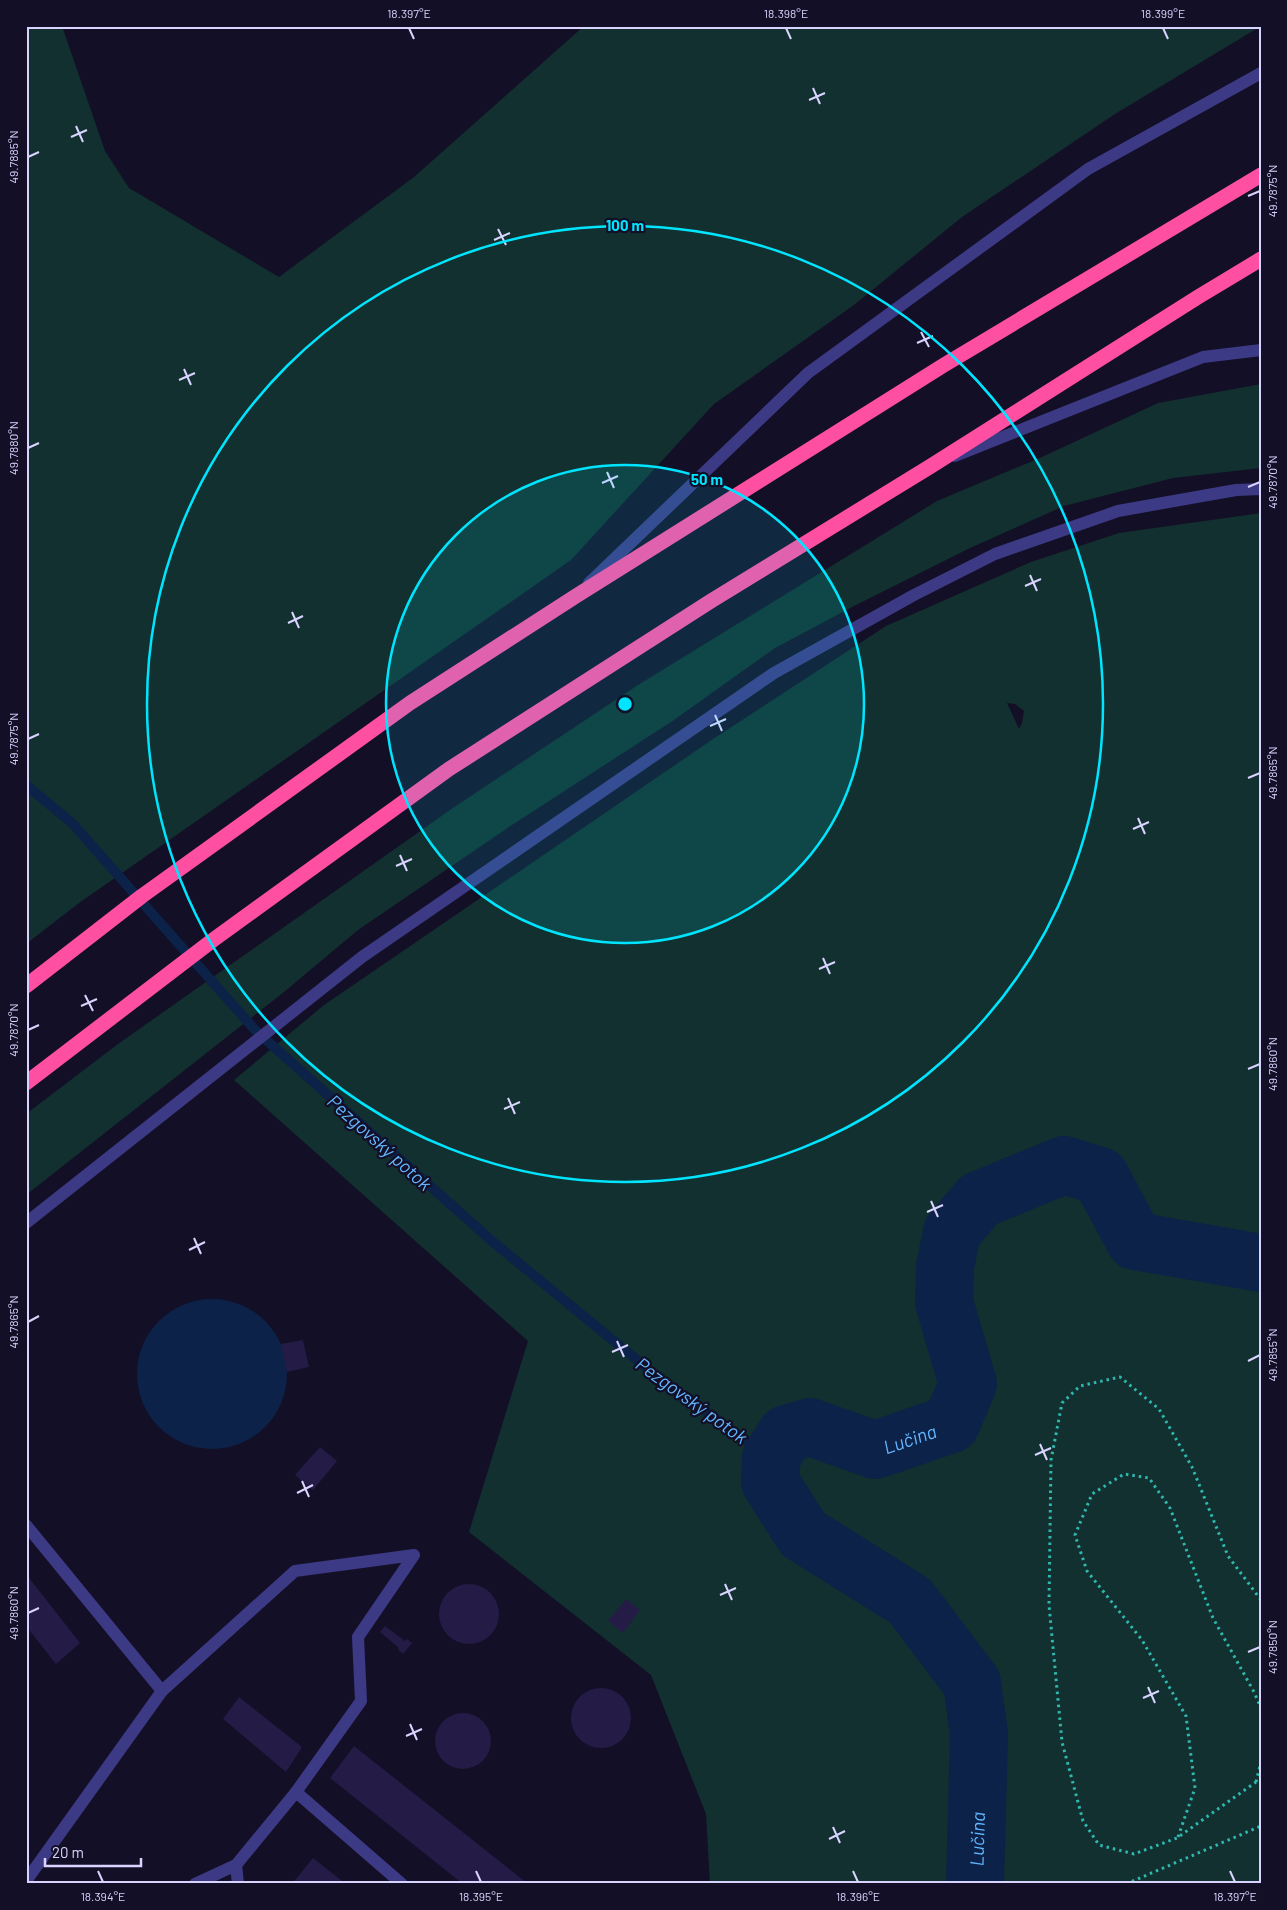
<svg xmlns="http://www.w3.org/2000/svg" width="1287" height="1910" font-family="Barlow,sans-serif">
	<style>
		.green { fill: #12302f; fill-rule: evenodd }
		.water { fill: #0c2248 }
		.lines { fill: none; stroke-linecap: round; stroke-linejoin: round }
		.stream { stroke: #0c2248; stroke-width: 10 }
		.river { stroke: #0c2248; stroke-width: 58 }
		.building { fill: #241b47 }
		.path { stroke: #2fb8b0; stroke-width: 3; stroke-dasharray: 2.5 4; stroke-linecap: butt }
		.minor { stroke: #3d3a85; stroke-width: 12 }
		.highway { stroke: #ff4fa3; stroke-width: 15 }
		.ticks { fill: none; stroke: #d9d4ff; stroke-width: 2 }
		.ring { fill: none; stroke: #00e5ff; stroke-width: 2.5 }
		.labels { text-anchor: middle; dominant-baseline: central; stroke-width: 4.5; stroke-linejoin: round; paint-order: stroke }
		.water-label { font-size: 19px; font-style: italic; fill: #62b6ff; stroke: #130f26 }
		.centre { fill: #00e5ff; stroke: #130f26; stroke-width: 2.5 }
		.ring-label { font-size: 15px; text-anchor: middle; font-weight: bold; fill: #00e5ff; stroke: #130f26; stroke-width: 4.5; stroke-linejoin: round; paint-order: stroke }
		.neatline { fill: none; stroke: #d9d4ff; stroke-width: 2 }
		.ticks-label { font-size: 12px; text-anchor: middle; fill: #d9d4ff }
	</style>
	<rect width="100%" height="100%" fill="#130f26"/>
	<!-- green -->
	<g class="green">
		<polygon points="26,26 62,26 105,151 129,188 279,277 414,177 584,26 1261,26 1115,114 962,217 854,305 714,404 571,560 79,903 26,944"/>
		<polygon points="1261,384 1261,468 1173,478 1064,506 968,549 856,605 775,648 674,720 509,827 358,930 284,992 26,1195 26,1114 118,1044 450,810 638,685 937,501 1042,457 1158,403"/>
		<path d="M 1261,513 L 1261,1884 L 710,1884 L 706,1814 L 651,1675 L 469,1532 L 528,1341 L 234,1080 L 324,1005 L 716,737 L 886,626 L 1031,562 L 1119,533 ZM 1007,703 L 1015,704 L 1024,711 L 1022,723 L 1019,729 Z"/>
	</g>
	<!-- water -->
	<circle class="water" cx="212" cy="1374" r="75"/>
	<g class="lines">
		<!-- stream -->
		<polyline class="stream" points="26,785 72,823 255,1030 493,1242 659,1378 771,1458"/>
		<!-- river -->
		<path class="river" id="s1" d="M 975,1884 L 979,1734 L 972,1683 L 910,1601 L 803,1534 L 770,1482 L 771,1458 L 786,1434 L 810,1427 L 875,1450 L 951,1424 L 968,1384 L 944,1302 L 945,1267 L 952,1232 L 979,1200 L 1064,1165 L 1100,1176 L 1135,1241 L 1261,1263"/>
	</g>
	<!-- building -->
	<g class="building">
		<polygon points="303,1340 309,1367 287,1372 281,1344"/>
		<polygon points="320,1447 337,1461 313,1490 295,1475"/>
		<polygon points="26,1574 80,1643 56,1664 26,1626"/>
		<circle cx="469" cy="1614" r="30"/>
		<polygon points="626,1599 640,1610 623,1633 608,1621"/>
		<polygon points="385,1626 405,1641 407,1639 412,1643 403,1654 398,1650 399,1648 380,1632"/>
		<circle cx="601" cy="1718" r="30"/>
		<polygon points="239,1697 302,1747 286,1772 223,1719"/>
		<circle cx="463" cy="1741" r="28"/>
		<polygon points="354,1746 527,1883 463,1884 330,1778"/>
		<polygon points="313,1858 346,1884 292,1884"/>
	</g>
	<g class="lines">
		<!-- path -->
		<g class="path">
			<polyline points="1261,1600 1228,1556 1192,1467 1159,1409 1120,1377 1080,1386 1062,1403 1051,1460 1049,1605 1062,1742 1083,1821 1099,1845 1134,1854 1177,1838 1256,1782 1261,1782"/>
			<polyline points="1256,1782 1261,1762"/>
			<polyline points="1178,1837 1195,1788 1186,1716 1142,1640 1087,1571 1075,1535 1092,1494 1124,1474 1149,1478 1170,1508 1213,1618 1254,1692 1261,1708"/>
			<polyline points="1126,1884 1261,1826"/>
		</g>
		<!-- minor -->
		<g class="minor">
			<polyline points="955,456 1203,357 1261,350"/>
			<polyline points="589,583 808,373 1088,169 1261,73"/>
			<polyline points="26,1223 362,957 774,673 914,595 995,554 1118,511 1236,490 1261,489"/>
			<polyline points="26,1525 162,1691 26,1881"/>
			<polyline points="162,1691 295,1571 414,1555 358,1637 361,1701 296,1792"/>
			<polyline points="236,1865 296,1792 402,1884"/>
			<polyline points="195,1884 236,1865 238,1884"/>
		</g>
		<!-- highway -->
		<g class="highway">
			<polyline points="26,986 142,896 410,703 576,596 944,365 1261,175"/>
			<polyline points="26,1083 213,940 449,769 711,601 931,466 1198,297 1261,259"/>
		</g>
	</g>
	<!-- ticks -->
	<path class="ticks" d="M 409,28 L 414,39M 786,28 L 791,39M 1163,28 L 1168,39M 813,88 L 820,104M 809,100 L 825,93M 76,126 L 83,142M 71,137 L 87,130M 28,157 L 39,152M 1248,196 L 1260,191M 498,229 L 506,245M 494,240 L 510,233M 921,332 L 929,347M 917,343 L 933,336M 184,369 L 191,385M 179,380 L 195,373M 28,448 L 39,443M 607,472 L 614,488M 602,483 L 618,476M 1248,487 L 1260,482M 1030,575 L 1037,591M 1025,586 L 1041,579M 292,612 L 299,628M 288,623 L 303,616M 715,715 L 722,731M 710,726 L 726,719M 28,739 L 39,734M 1248,778 L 1260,773M 1138,818 L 1145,834M 1133,829 L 1149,822M 400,855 L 407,871M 396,866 L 412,859M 823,958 L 830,974M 819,969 L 835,962M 85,995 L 93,1011M 81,1006 L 97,999M 28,1030 L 39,1025M 1248,1069 L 1260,1064M 508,1098 L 515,1114M 504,1109 L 520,1102M 931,1201 L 938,1217M 927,1212 L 943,1205M 194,1238 L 201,1254M 189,1250 L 205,1242M 28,1322 L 39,1316M 617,1341 L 624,1357M 612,1352 L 628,1345M 1248,1361 L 1260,1355M 1040,1444 L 1047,1460M 1035,1455 L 1051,1448M 302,1481 L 309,1497M 297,1493 L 313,1485M 725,1584 L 732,1600M 720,1595 L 736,1588M 28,1613 L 39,1608M 1248,1652 L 1260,1647M 1148,1687 L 1155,1703M 1143,1698 L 1159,1691M 410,1724 L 417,1740M 406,1736 L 422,1729M 833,1827 L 840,1843M 829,1839 L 845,1831M 98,1871 L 103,1882M 476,1871 L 481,1882M 853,1871 L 858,1882M 1230,1871 L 1235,1882"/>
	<!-- distance rings -->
	<circle cx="625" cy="704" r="239" fill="#00e5ff" fill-opacity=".12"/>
	<g class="ring">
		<circle cx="625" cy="704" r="239"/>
		<circle cx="625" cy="704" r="478"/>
	</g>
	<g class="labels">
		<!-- water labels -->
		<g class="water-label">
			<text transform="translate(380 1142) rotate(42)">Pezgovský potok</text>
			<text transform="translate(692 1400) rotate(36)">Pezgovský potok</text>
			<text stroke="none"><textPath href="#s1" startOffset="675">Lučina</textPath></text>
			<text stroke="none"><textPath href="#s1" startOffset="45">Lučina</textPath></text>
		</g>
	</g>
	<circle cx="625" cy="704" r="8" class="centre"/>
	<g class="ring-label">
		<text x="625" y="231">100 m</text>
		<text x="707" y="485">50 m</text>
	</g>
	<!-- border -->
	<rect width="1287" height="1910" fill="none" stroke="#130f26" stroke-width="55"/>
	<!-- scale -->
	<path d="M45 1858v8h96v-8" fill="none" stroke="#d9d4ff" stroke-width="2.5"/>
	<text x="52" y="1858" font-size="15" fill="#d9d4ff" stroke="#130f26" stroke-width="4" paint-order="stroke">20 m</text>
	<rect x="28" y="28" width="1232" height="1854" class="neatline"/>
	<g class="ticks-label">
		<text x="409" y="18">18.397°E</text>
		<text x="786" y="18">18.398°E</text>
		<text x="1163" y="18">18.399°E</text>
		<text transform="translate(14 157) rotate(-90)" y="4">49.7885°N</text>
		<text transform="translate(1273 191) rotate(-90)" y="4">49.7875°N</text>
		<text transform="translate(14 448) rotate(-90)" y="4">49.7880°N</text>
		<text transform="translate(1273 482) rotate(-90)" y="4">49.7870°N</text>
		<text transform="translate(14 739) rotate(-90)" y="4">49.7875°N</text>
		<text transform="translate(1273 773) rotate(-90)" y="4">49.7865°N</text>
		<text transform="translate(14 1030) rotate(-90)" y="4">49.7870°N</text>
		<text transform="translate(1273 1064) rotate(-90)" y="4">49.7860°N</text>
		<text transform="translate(14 1322) rotate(-90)" y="4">49.7865°N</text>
		<text transform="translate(1273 1355) rotate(-90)" y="4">49.7855°N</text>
		<text transform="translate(14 1613) rotate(-90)" y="4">49.7860°N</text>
		<text transform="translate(1273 1647) rotate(-90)" y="4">49.7850°N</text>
		<text x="103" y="1901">18.394°E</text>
		<text x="481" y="1901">18.395°E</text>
		<text x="858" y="1901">18.396°E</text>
		<text x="1235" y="1901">18.397°E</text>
	</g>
</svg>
